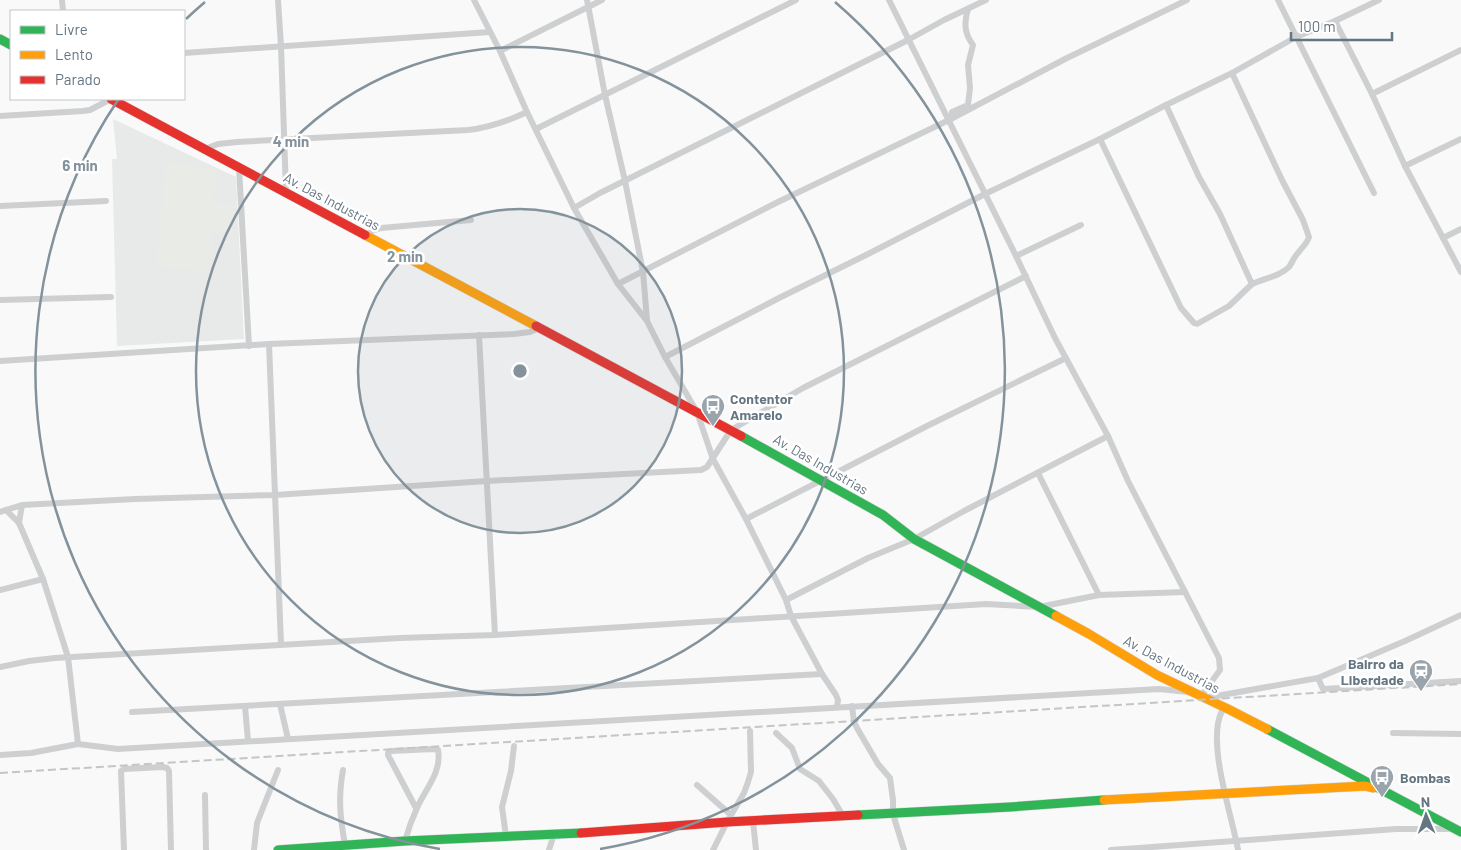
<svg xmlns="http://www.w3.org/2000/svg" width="1461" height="850" font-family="Barlow,sans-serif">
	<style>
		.built { fill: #e8e9e9 }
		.green { fill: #e8ebe6 }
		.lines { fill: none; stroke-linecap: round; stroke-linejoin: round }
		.fast-casing { stroke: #d5d6d7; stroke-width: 10 }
		.slow-casing { stroke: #d5d6d7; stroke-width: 10 }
		.jam-casing { stroke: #d5d6d7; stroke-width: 10 }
		.street { stroke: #cecfd0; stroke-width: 6 }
		.fast { stroke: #30b455; stroke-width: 9 }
		.slow { stroke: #ff9f0a; stroke-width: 9 }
		.jam { stroke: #e5322d; stroke-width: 9 }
		.rail { stroke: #c3c5c6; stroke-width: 2; stroke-dasharray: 8 4; stroke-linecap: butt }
		.ring { fill: none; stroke: #84929c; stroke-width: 2.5 }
		.labels { text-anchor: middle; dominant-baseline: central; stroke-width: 5; stroke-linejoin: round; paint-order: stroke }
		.street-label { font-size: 14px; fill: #657683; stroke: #fff }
		.poi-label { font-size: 14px; font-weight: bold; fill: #657683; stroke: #fff; text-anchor: start }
		.centre { fill: #84929c; stroke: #fff; stroke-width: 2.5 }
		.ring-label { font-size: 15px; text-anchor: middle; font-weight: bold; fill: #84929c; stroke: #fff; stroke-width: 5; stroke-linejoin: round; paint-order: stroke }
	</style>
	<rect width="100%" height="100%" fill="#f9f9f9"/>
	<!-- built -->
	<polygon class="built" points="113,119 236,177 244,339 117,346 112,159 117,159"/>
	<!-- green -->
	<g class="green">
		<polygon points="166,163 217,168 208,272 156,267"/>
		<polygon points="215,203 235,205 232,234 212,232"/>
	</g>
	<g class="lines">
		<!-- fast casing -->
		<g class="fast-casing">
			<g id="fast">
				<polyline points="0,39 11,45"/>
				<polyline points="741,436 883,515 914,539 1056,616"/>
				<polyline points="1267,729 1461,832"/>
				<polyline points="858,815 1010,807 1104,800"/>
				<polyline points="278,850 405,841 581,833"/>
			</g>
		</g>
		<!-- slow casing -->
		<g class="slow-casing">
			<g id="slow">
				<polyline points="365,235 536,326"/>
				<polyline points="1056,616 1089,634 1157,675 1228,709 1267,729"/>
				<polyline points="1104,800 1365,786 1373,788"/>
			</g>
		</g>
		<!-- jam casing -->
		<g class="jam-casing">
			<g id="jam">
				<polyline points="111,99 365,235"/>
				<polyline points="536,326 741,436"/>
				<polyline points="581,833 727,822 858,815"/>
			</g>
		</g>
		<!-- street -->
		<g class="street">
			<polyline points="62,0 63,11"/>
			<polyline points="278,0 281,46 286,192"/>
			<polyline points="474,0 500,51 527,112 574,208 618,284 647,321 665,357 697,412 713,459 746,519 786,600 791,616 822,674 836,695 838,700 837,707"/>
			<polyline points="587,0 605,95 625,181 643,272 647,320"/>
			<polyline points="889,0 1016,256 1055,338 1108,436 1128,481 1219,658 1220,670 1201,696"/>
			<polyline points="1278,0 1374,193"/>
			<polyline points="1335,21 1372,94 1405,166 1461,272"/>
			<polyline points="500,51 602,0"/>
			<polyline points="184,53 490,32"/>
			<polyline points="1372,94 1461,50"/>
			<path d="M 1166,105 L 1199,177 L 1220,214 L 1252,284 C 1264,278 1279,277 1289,267 C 1292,263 1294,257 1298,253 C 1302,247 1307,244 1309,237 L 1303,220 L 1282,180 L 1232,73"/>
			<polyline points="0,116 83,111 90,110 111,99"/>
			<path d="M 952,118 L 952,112 L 968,105 L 970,88 L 968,65 L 973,45 C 964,33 964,23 968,9"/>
			<polyline points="536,129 796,0"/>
			<polyline points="1100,139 1181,308 1194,323 1197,324 1229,306 1252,284"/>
			<path d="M 205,149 L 218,144 L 237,142 L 468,130 C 489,128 508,121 527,112"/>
			<polyline points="1405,166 1461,139"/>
			<polyline points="239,168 249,346"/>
			<polyline points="0,206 106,201"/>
			<polyline points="574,208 600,193 908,40 944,20 986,0"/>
			<polyline points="367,235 372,231 381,228 471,220"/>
			<polyline points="1443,238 1461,229"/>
			<polyline points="1016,256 1081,225"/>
			<polyline points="618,284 778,202 949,120 1065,59 1187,0"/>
			<polyline points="0,300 111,297"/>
			<polyline points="479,335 495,635"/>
			<polyline points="269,344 281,644"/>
			<polyline points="665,357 779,298 870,253 985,194 1100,139 1166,105 1232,73 1296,37 1335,21 1379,0"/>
			<polyline points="0,361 269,344 514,334 530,332 539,328"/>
			<polyline points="1038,473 1099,595"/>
			<polyline points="6,510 19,523 43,579 68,657 78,744"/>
			<polyline points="0,512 22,505 135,499 275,495 487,481 701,470 707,467 731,430 803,388 1026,276"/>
			<polyline points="746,519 927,426 1066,358"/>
			<polyline points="19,523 22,505"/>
			<polyline points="0,590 43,579"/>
			<polyline points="786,600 868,558 914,539 964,511 1108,436"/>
			<polyline points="0,667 29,661 55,658 400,638 495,635 986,604 1039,607 1099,595 1185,592"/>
			<polyline points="1318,678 1323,689 1461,681"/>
			<polyline points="1205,698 1318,678 1405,641 1461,615"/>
			<polyline points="280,704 288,739"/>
			<polyline points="245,706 248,741"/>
			<polyline points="852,706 854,722 857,728 878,764 890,778 893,800 893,814 904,850"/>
			<path d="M 1228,709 L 1222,711 C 1206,742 1232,815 1238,850"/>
			<polyline points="132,712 822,674"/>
			<polyline points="776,733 792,748 800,769 819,781 833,799 843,816"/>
			<polyline points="1393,733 1461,734"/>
			<polyline points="0,755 31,753 78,744 118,749 1159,689 1188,692"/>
			<path d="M 343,770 C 338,798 340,817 345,845"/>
			<polyline points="697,785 731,815"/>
			<polyline points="205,795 206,850"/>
			<polyline points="753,821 756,850"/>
			<polyline points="506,836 502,807 511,771 514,746"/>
			<path d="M 405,841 C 408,830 412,819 417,808 C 425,789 442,773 438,750 L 433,749 L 391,751 L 388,753 L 388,755 L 416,808"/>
			<polyline points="124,850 121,771 124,769 163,767 167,768 169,771 171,850"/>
			<polyline points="254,850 257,823 278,770"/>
			<polyline points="549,850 554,834"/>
			<polyline points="713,850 727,822 744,793 748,782 751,772 750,731"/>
			<polyline points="1111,850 1396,829 1453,829"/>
		</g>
		<!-- fast -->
		<use href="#fast" class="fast"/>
		<!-- slow -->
		<use href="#slow" class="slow"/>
		<!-- jam -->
		<use href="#jam" class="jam"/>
		<!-- rail -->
		<polyline class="rail" points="0,773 1461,684"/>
	</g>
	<!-- distance rings -->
	<circle cx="520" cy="371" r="162" fill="#84929c" fill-opacity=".12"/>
	<g class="ring">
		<circle cx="520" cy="371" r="162"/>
		<circle cx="520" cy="371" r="324"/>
		<path d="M440 849A485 485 0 0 1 118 100M186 19A485 485 0 0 1 205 2M835 2A485 485 0 0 1 600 849"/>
	</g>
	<!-- icons -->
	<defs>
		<g id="bus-pin" transform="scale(1.25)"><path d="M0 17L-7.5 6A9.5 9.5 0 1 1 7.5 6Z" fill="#99a4ac" stroke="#fff"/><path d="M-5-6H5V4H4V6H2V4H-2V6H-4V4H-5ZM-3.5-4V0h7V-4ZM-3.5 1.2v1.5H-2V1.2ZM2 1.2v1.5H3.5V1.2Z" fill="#fff"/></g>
		<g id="station-pin" transform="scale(1.25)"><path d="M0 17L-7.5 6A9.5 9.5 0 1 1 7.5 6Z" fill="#99a4ac" stroke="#fff"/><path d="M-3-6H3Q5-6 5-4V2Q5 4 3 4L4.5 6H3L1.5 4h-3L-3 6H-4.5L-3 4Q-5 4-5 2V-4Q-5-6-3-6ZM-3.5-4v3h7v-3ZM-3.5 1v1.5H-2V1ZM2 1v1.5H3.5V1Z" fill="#fff"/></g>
	</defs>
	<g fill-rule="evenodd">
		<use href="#bus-pin" x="713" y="406"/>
		<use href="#station-pin" x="1421" y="671"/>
		<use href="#bus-pin" x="1382" y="777"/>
	</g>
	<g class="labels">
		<!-- street labels -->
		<g class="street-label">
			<text transform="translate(332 201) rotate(28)">Av. Das Industrias</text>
			<text transform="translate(821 464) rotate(30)">Av. Das Industrias</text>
			<text transform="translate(1172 664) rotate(28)">Av. Das Industrias</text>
		</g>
		<!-- poi labels -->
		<g class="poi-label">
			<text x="730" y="398">Contentor<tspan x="730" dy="16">Amarelo</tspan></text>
			<text x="1404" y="663" text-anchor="end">Bairro da<tspan x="1404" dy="16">Liberdade</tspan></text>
			<text x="1400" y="777">Bombas</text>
		</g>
	</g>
	<circle cx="520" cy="371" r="8" class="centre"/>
	<g class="ring-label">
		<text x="291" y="147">4 min</text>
		<text x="80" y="171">6 min</text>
		<text x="405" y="262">2 min</text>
	</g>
	<!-- legend -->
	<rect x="10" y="10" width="175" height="90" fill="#ffffff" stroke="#c1c8cd"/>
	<rect x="20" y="26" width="25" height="8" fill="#30b455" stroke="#c1c8cd"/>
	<text x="55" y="35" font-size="15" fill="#657683">Livre</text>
	<rect x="20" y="51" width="25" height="8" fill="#ff9f0a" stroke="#c1c8cd"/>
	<text x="55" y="60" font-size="15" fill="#657683">Lento</text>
	<rect x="20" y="76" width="25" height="8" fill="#e5322d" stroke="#c1c8cd"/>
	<text x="55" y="85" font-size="15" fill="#657683">Parado</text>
	<!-- north arrow -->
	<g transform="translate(1426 815) rotate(358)" stroke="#ffffff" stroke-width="4" paint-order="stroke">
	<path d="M0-4L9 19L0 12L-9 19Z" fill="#657683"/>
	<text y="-8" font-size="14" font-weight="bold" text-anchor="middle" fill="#657683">N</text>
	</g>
	<!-- scale -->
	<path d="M1291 32v8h101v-8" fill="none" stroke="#657683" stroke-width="2.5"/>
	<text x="1298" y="32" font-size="15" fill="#657683" stroke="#ffffff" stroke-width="4" paint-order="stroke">100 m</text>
</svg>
